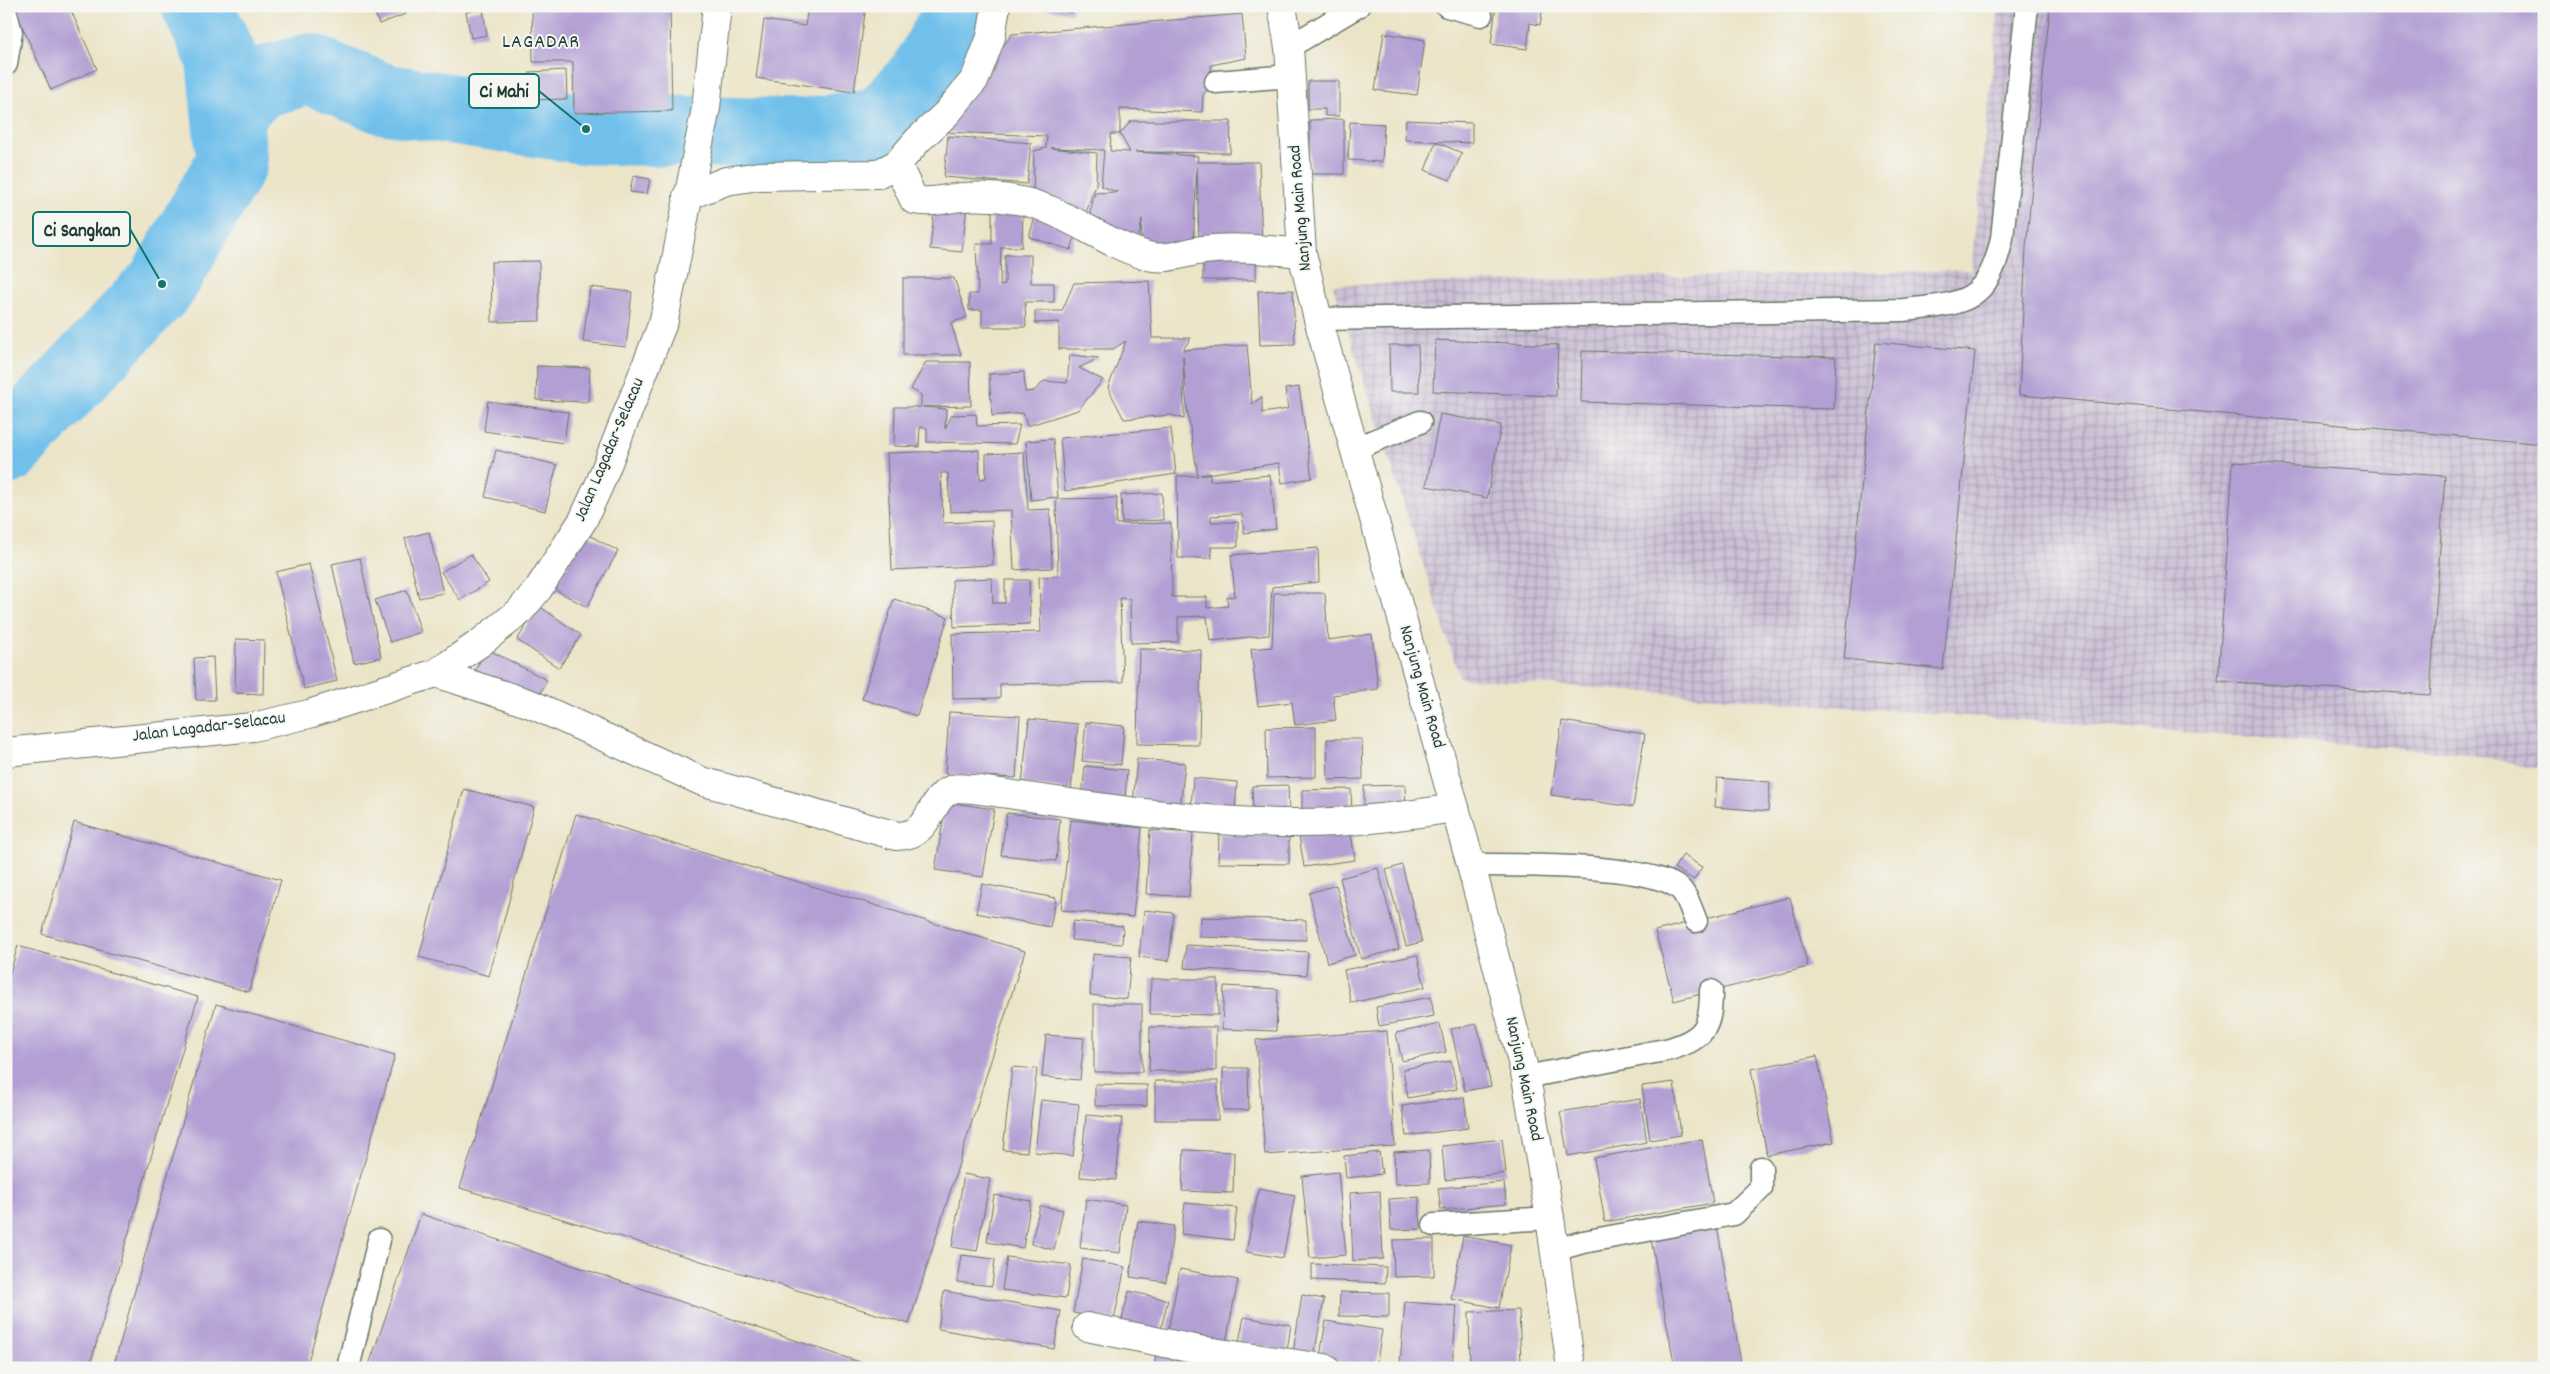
<svg xmlns="http://www.w3.org/2000/svg" width="2550" height="1374" font-family="Dekko,sans-serif">
	<style>
		.industrial { fill: url(#industrial-grid) }
		.lines { fill: none; stroke-linecap: round; stroke-linejoin: round }
		.river { stroke: #70c0eb; stroke-width: 71 }
		.building { fill: #b39fd4; fill-rule: evenodd }
		.lane-casing { stroke: #677767; stroke-width: 25 }
		.street-casing { stroke: #677767; stroke-width: 30 }
		.secondary-casing { stroke: #677767; stroke-width: 30 }
		.primary-casing { stroke: #677767; stroke-width: 30 }
		.lane { stroke: #fff; stroke-width: 22 }
		.street { stroke: #fff; stroke-width: 28 }
		.secondary { stroke: #fff; stroke-width: 28 }
		.primary { stroke: #fff; stroke-width: 28 }
		.labels { text-anchor: middle; dominant-baseline: central; stroke-width: 4; stroke-linejoin: round; paint-order: stroke }
		.street-label { font-size: 18px; fill: #1f3d34; stroke: #f6f6f2 }
		.quarter-label { font-size: 20px; letter-spacing: 1px; fill: #1f3d34; stroke: #f6f6f2 }
		.leader { fill: none; stroke: #0f766e; stroke-width: 2 }
		.callout-dot { fill: #0f766e; stroke: #f6f6f2; stroke-width: 2 }
		.callout { fill: #f6f6f2; stroke: #0f766e; stroke-width: 2 }
		.callout-label { font-size: 19px; text-anchor: middle; font-weight: bold; fill: #1f3d34 }
	</style>
	<defs>
		<pattern id="industrial-grid" width="8" height="8" patternUnits="userSpaceOnUse" patternTransform="scale(1.25)"><rect width="8" height="8" fill="#cbbfd5"/><path d="M0 4h8M4 0v8" fill="none" stroke="#a49cae"/></pattern>
	</defs>
	<rect width="100%" height="100%" fill="#f6f6f2"/>
	<filter id="ink" filterUnits="userSpaceOnUse"><feTurbulence type="fractalNoise" baseFrequency=".02" numOctaves="2"/><feDisplacementMap in="SourceGraphic" scale="10" xChannelSelector="R" yChannelSelector="G"/><feConvolveMatrix kernelMatrix="1 2 1 2 8 2 1 2 1" color-interpolation-filters="sRGB"/></filter>
	<filter id="wash" filterUnits="userSpaceOnUse"><feTurbulence type="fractalNoise" baseFrequency=".0096" numOctaves="4" result="noise"/><feDisplacementMap in="SourceGraphic" scale="20" xChannelSelector="R" yChannelSelector="G"/><feGaussianBlur stdDeviation="1.12" result="paint"/><feColorMatrix in="noise" values="0 0 0 0 0 0 0 0 0 0 0 0 0 0 0 0 0 1.4 0 .05"/><feComposite in="paint" operator="in"/></filter>
	<g filter="url(#wash)">
		<rect width="100%" height="100%" fill="#ece4c7"/>
		<!-- industrial -->
		<polygon class="industrial" points="1999,6 2544,6 2544,769 2462,753 1460,678 1333,285 1971,270"/>
		<g class="lines">
			<!-- river -->
			<g class="river">
				<polyline points="227,113 259,83 309,69 384,99 586,129 800,134 881,122 924,76 954,22 958,6"/>
				<polyline points="6,450 162,284 232,162 221,56 197,6"/>
			</g>
		</g>
		<g id="blocks">
			<!-- building -->
			<g class="building">
				<polygon points="13,6 69,6 97,69 51,90"/>
				<polygon points="372,6 403,6 406,14 379,24"/>
				<polygon points="429,6 448,6 448,7 430,11"/>
				<polygon points="532,6 670,6 672,111 574,113 573,62 533,62"/>
				<polygon points="808,6 866,6 854,92 756,78 764,20 805,26"/>
				<polygon points="1028,6 1073,6 1072,13"/>
				<polygon points="1496,6 1543,6 1540,25 1530,23 1527,49 1491,44"/>
				<polygon points="2050,6 2502,6 2544,10 2544,444 2019,395 2026,247"/>
				<polygon points="483,9 487,35 471,38 466,12"/>
				<path d="M 1242,14 L 1246,58 L 1211,65 L 1212,88 L 1208,89 L 1203,95 L 1202,112 L 1120,109 L 1120,134 L 1131,121 L 1231,121 L 1230,153 L 1135,152 L 1198,156 L 1197,162 L 1259,162 L 1262,245 L 1199,248 L 1197,167 L 1193,247 L 1141,244 L 1142,220 L 1138,242 L 1086,228 L 1095,193 L 1117,192 L 1101,186 L 1104,150 L 1051,148 L 1097,153 L 1096,185 L 1084,218 L 1033,200 L 1034,151 L 1046,148 L 1047,136 L 943,132 L 1012,34 ZM 1111,134 L 1120,134 L 1130,152 L 1110,151 Z"/>
				<polygon points="1384,33 1425,40 1417,95 1375,90"/>
				<polygon points="566,70 567,99 530,100 530,72"/>
				<polygon points="1308,81 1339,81 1339,116 1325,116 1325,109 1308,109"/>
				<polygon points="1344,119 1344,174 1310,174 1310,120"/>
				<polygon points="1406,120 1472,123 1472,143 1405,140"/>
				<polygon points="1350,122 1384,124 1382,162 1348,160"/>
				<polygon points="948,136 1031,143 1027,184 944,177"/>
				<polygon points="1436,142 1462,153 1450,180 1425,170"/>
				<polygon points="633,176 650,179 647,194 630,192"/>
				<polygon points="935,202 967,205 962,252 930,249"/>
				<polygon points="992,206 1023,206 1022,247 1001,247 1000,286 1005,284 1005,255 1031,255 1031,283 1054,283 1054,302 1025,302 1026,327 982,327 982,310 969,310 969,294 978,294 976,244 992,244"/>
				<polygon points="1036,213 1078,227 1071,250 1029,237"/>
				<rect x="1203" y="253" width="53" height="27"/>
				<polygon points="539,261 540,321 492,322 491,262"/>
				<polygon points="903,278 954,278 967,317 951,323 961,355 903,355"/>
				<polygon points="1149,281 1152,338 1191,338 1183,350 1247,345 1252,404 1262,397 1262,413 1288,409 1285,389 1299,387 1312,478 1282,483 1279,463 1200,475 1210,475 1210,481 1270,475 1276,529 1244,533 1242,514 1211,516 1211,522 1238,522 1238,547 1211,547 1212,558 1178,558 1177,476 1198,476 1187,409 1183,356 1184,419 1171,415 1124,419 1108,388 1126,341 1113,349 1059,349 1059,322 1035,323 1035,311 1062,311 1074,283"/>
				<polygon points="590,287 632,292 626,347 583,342"/>
				<polygon points="1293,290 1295,344 1260,345 1258,291"/>
				<polygon points="1435,340 1558,345 1556,396 1433,391"/>
				<polygon points="1876,342 1975,351 1943,669 1844,659"/>
				<polygon points="1389,345 1418,345 1419,392 1390,392"/>
				<polygon points="1582,351 1836,357 1834,409 1581,402"/>
				<polygon points="1070,355 1099,358 1079,368 1103,380 1078,410 1027,426 1023,413 992,416 989,374 1024,372 1025,392 1034,391 1044,381 1067,383"/>
				<polygon points="926,362 970,362 971,406 923,407 946,409 945,429 952,415 976,414 977,426 1020,425 1015,444 927,442 927,428 920,427 919,447 894,446 895,407 921,407 921,395 911,389"/>
				<polygon points="537,366 590,368 588,402 536,400"/>
				<polygon points="488,401 568,412 564,443 484,431"/>
				<polygon points="1440,414 1501,425 1487,498 1426,486"/>
				<polygon points="1171,428 1176,474 1065,491 1060,438"/>
				<polygon points="1053,439 1058,497 1031,500 1026,441"/>
				<polygon points="496,450 557,465 545,511 485,497"/>
				<polygon points="979,450 980,479 986,478 986,454 1024,452 1028,510 1050,509 1052,568 1014,570 1011,510 950,512 948,473 941,473 943,523 992,521 993,565 892,570 887,453"/>
				<polygon points="2233,462 2445,476 2430,695 2218,681"/>
				<polygon points="1162,493 1163,520 1122,522 1121,495"/>
				<polygon points="1117,498 1116,524 1171,523 1172,597 1207,597 1207,608 1228,606 1227,597 1235,596 1231,555 1318,548 1319,582 1272,587 1269,635 1210,641 1207,616 1178,617 1178,642 1131,643 1130,599 1120,598 1123,682 1000,684 1000,698 953,699 952,634 1041,632 1039,577 1058,576 1056,499"/>
				<polygon points="429,532 443,593 419,598 405,538"/>
				<polygon points="585,533 618,551 587,607 554,589"/>
				<polygon points="471,554 489,582 460,600 441,572"/>
				<polygon points="360,558 381,657 354,663 332,564"/>
				<polygon points="309,564 337,681 304,689 276,572"/>
				<polygon points="992,578 993,603 1005,603 1005,580 1029,580 1030,624 954,627 952,580"/>
				<polygon points="407,590 421,632 390,642 375,600"/>
				<polygon points="1274,593 1325,593 1328,640 1372,634 1378,689 1333,695 1336,720 1295,725 1292,702 1258,706 1251,649 1272,647"/>
				<polygon points="894,599 948,617 917,716 862,699"/>
				<polygon points="539,606 581,635 559,668 517,640"/>
				<polygon points="236,639 264,640 263,694 235,693"/>
				<polygon points="487,649 547,680 536,702 475,670"/>
				<polygon points="1139,649 1201,650 1199,745 1137,744"/>
				<polygon points="213,657 215,700 196,700 194,658"/>
				<polygon points="949,712 1020,716 1016,778 945,774"/>
				<polygon points="1029,719 1078,724 1071,790 1022,784"/>
				<polygon points="1562,721 1645,734 1633,807 1551,795"/>
				<polygon points="1086,722 1124,726 1121,765 1082,761"/>
				<polygon points="1316,727 1316,777 1267,778 1266,728"/>
				<polygon points="1327,739 1362,739 1363,779 1328,780"/>
				<polygon points="1137,759 1185,763 1180,809 1133,804"/>
				<polygon points="1085,766 1127,770 1125,801 1082,797"/>
				<polygon points="1193,778 1237,782 1235,812 1191,808"/>
				<polygon points="1717,778 1770,782 1768,811 1715,807"/>
				<polygon points="1288,785 1289,810 1253,811 1252,786"/>
				<polygon points="1405,785 1406,810 1364,810 1364,786"/>
				<polygon points="464,789 534,807 489,976 419,957"/>
				<polygon points="1351,789 1352,814 1302,814 1302,790"/>
				<polygon points="946,802 994,809 983,877 935,870"/>
				<polygon points="1007,813 1060,819 1056,861 1001,855"/>
				<polygon points="576,814 1025,951 909,1324 460,1188"/>
				<polygon points="1071,820 1142,828 1133,917 1061,910"/>
				<polygon points="74,822 281,880 249,992 42,934"/>
				<polygon points="1350,828 1355,860 1304,867 1299,835"/>
				<polygon points="1150,830 1193,833 1189,897 1146,894"/>
				<polygon points="1219,834 1289,835 1289,864 1218,863"/>
				<polygon points="1683,855 1702,867 1694,880 1674,868"/>
				<polygon points="1402,865 1422,942 1406,946 1386,870"/>
				<polygon points="1378,868 1399,949 1361,959 1340,878"/>
				<polygon points="982,884 1056,898 1050,927 976,913"/>
				<polygon points="1336,885 1355,955 1327,963 1309,893"/>
				<polygon points="1790,897 1808,967 1674,1001 1655,931"/>
				<polygon points="1144,910 1174,913 1169,961 1139,957"/>
				<polygon points="1201,917 1306,920 1306,940 1200,937"/>
				<polygon points="1073,921 1123,926 1122,944 1071,940"/>
				<polygon points="1186,945 1308,952 1306,975 1184,968"/>
				<polygon points="18,946 198,997 89,1368 6,1368 6,986"/>
				<polygon points="1093,954 1131,957 1127,999 1090,995"/>
				<polygon points="1417,955 1425,987 1351,1003 1344,970"/>
				<polygon points="1151,979 1218,979 1218,1015 1150,1014"/>
				<polygon points="1224,986 1278,989 1276,1031 1222,1029"/>
				<polygon points="1431,997 1434,1016 1379,1026 1376,1007"/>
				<polygon points="216,1004 395,1055 306,1368 113,1368"/>
				<rect x="1094" y="1004" width="48" height="68"/>
				<polygon points="1440,1024 1446,1052 1402,1061 1396,1033"/>
				<polygon points="1477,1024 1491,1086 1465,1091 1451,1029"/>
				<polygon points="1150,1027 1216,1027 1216,1071 1149,1071"/>
				<polygon points="1387,1031 1395,1146 1265,1155 1256,1040"/>
				<polygon points="1046,1035 1084,1038 1080,1080 1042,1077"/>
				<polygon points="1817,1056 1834,1142 1767,1155 1751,1069"/>
				<polygon points="1451,1061 1457,1089 1408,1098 1403,1069"/>
				<polygon points="1012,1067 1037,1069 1027,1152 1003,1150"/>
				<polygon points="1223,1068 1248,1068 1249,1110 1223,1110"/>
				<rect x="1155" y="1081" width="63" height="39"/>
				<polygon points="1674,1082 1681,1135 1650,1140 1642,1086"/>
				<polygon points="1095,1084 1147,1085 1147,1106 1095,1106"/>
				<polygon points="1464,1097 1468,1128 1406,1136 1402,1106"/>
				<polygon points="1640,1099 1647,1142 1568,1156 1560,1112"/>
				<polygon points="1041,1100 1079,1104 1073,1156 1035,1152"/>
				<polygon points="1086,1115 1122,1118 1116,1180 1080,1177"/>
				<polygon points="1502,1139 1506,1173 1445,1180 1442,1146"/>
				<polygon points="1702,1139 1713,1203 1605,1222 1594,1158"/>
				<polygon points="1184,1150 1234,1152 1233,1193 1182,1191"/>
				<polygon points="1429,1150 1430,1183 1395,1184 1394,1152"/>
				<polygon points="1379,1152 1382,1174 1346,1178 1344,1156"/>
				<polygon points="1338,1172 1346,1255 1310,1258 1302,1176"/>
				<polygon points="964,1174 990,1179 977,1251 952,1247"/>
				<polygon points="1504,1182 1506,1204 1441,1210 1438,1188"/>
				<polygon points="1259,1188 1295,1195 1283,1258 1246,1252"/>
				<polygon points="1380,1191 1383,1259 1353,1261 1350,1193"/>
				<polygon points="994,1195 1031,1201 1023,1248 987,1242"/>
				<polygon points="1419,1197 1421,1229 1391,1230 1389,1199"/>
				<polygon points="1086,1199 1126,1205 1120,1253 1080,1248"/>
				<polygon points="1185,1203 1237,1208 1233,1240 1181,1234"/>
				<polygon points="1040,1206 1063,1210 1054,1250 1031,1244"/>
				<polygon points="421,1214 874,1367 874,1368 368,1368"/>
				<polygon points="1138,1221 1174,1226 1166,1282 1130,1277"/>
				<polygon points="1717,1226 1742,1368 1675,1368 1651,1239"/>
				<polygon points="1463,1236 1511,1245 1499,1308 1451,1299"/>
				<polygon points="1434,1239 1434,1276 1394,1277 1393,1240"/>
				<polygon points="961,1255 995,1259 992,1286 957,1282"/>
				<polygon points="1007,1257 1071,1265 1066,1298 1002,1290"/>
				<polygon points="1083,1259 1125,1267 1114,1320 1073,1313"/>
				<polygon points="1312,1264 1386,1267 1385,1283 1312,1280"/>
				<polygon points="1180,1269 1238,1280 1226,1342 1168,1331"/>
				<polygon points="944,1291 1061,1311 1054,1349 938,1329"/>
				<polygon points="1129,1291 1168,1300 1160,1333 1121,1324"/>
				<polygon points="1340,1292 1389,1293 1389,1317 1339,1316"/>
				<polygon points="1302,1295 1324,1299 1314,1357 1293,1353"/>
				<polygon points="1405,1302 1457,1306 1452,1367 1400,1363"/>
				<polygon points="1519,1310 1521,1364 1470,1365 1469,1312"/>
				<polygon points="1244,1317 1291,1325 1287,1351 1239,1342"/>
				<polygon points="1326,1321 1382,1330 1376,1368 1354,1368 1319,1362"/>
				<polygon points="1156,1354 1225,1366 1225,1368 1154,1368"/>
			</g>
		</g>
	</g>
	<g filter="url(#ink)">
		<use href="#blocks" fill-opacity="0" stroke="#677767" stroke-width="1"/>
		<g class="lines">
			<!-- lane casing -->
			<g class="lane-casing">
				<g id="lane">
					<polyline points="1447,6 1481,15"/>
					<polyline points="6,14 11,32 6,64"/>
					<polyline points="1289,47 1358,6"/>
					<polyline points="1216,82 1291,76"/>
					<path d="M 1318,319 L 1903,310 C 1964,304 1988,303 2002,238 L 2027,6"/>
					<polyline points="1354,449 1420,422"/>
					<path d="M 1471,865 C 1512,865 1654,863 1681,890 C 1688,897 1692,912 1696,921"/>
					<path d="M 1526,1077 L 1670,1049 C 1705,1038 1711,1027 1711,991"/>
					<polyline points="1434,1225 1550,1218"/>
					<polyline points="1555,1250 1583,1242 1734,1214 1761,1188 1761,1168"/>
					<polyline points="348,1368 379,1240"/>
				</g>
			</g>
			<!-- street casing -->
			<g class="street-casing">
				<g id="street">
					<path d="M 897,164 L 914,200 C 930,204 947,198 963,197 C 980,196 999,197 1016,200 C 1060,206 1103,244 1148,256 C 1167,261 1185,252 1203,250 C 1235,246 1270,250 1302,253"/>
					<polyline points="687,196 726,181 759,176 877,174 897,164 918,140 947,113 975,79 991,37 996,6"/>
					<path d="M 436,673 L 531,704 L 701,781 L 897,836 C 933,836 928,797 953,789 C 959,787 967,789 973,789 C 1080,804 1188,823 1297,823 C 1350,823 1402,816 1455,808"/>
					<polyline points="1087,1327 1199,1350 1325,1368"/>
				</g>
			</g>
			<!-- secondary casing -->
			<g class="secondary-casing">
				<polyline id="secondary" points="6,752 253,727 309,714 436,673 480,643 519,612 539,588 583,520 600,483 664,320 706,108 717,6"/>
			</g>
			<!-- primary casing -->
			<g class="primary-casing">
				<polyline id="primary" points="1282,6 1289,47 1302,253 1318,319 1471,865 1526,1077 1550,1218 1571,1368"/>
			</g>
			<!-- lane -->
			<use href="#lane" class="lane"/>
			<!-- street -->
			<use href="#street" class="street"/>
			<!-- secondary -->
			<use href="#secondary" class="secondary"/>
			<!-- primary -->
			<use href="#primary" class="primary"/>
		</g>
	</g>
	<g class="labels">
		<!-- street labels -->
		<g class="street-label">
			<text transform="translate(1301 208) rotate(-95)">Nanjung Main Road</text>
			<text transform="translate(610 450) rotate(-67)">Jalan Lagadar-Selacau</text>
			<text transform="translate(1421 687) rotate(74)">Nanjung Main Road</text>
			<text transform="translate(209 728) rotate(-7)">Jalan Lagadar-Selacau</text>
			<text transform="translate(1523 1079) rotate(78)">Nanjung Main Road</text>
		</g>
		<!-- quarter labels -->
		<g class="quarter-label">
			<text x="541" y="43">LAGADAR</text>
		</g>
	</g>
	<!-- callouts -->
	<path class="leader" d="M586 129L539 91M162 284L130 229"/>
	<g class="callout-dot">
		<circle cx="586" cy="129" r="5"/>
		<circle cx="162" cy="284" r="5"/>
	</g>
	<g class="callout">
		<rect x="469" y="74" width="70" height="34" rx="5"/>
		<rect x="33" y="212" width="97" height="34" rx="5"/>
	</g>
	<g class="callout-label">
		<text x="504" y="97">Ci Mahi</text>
		<text x="82" y="236">Ci Sangkan</text>
	</g>
	<!-- margin -->
	<rect width="2550" height="1374" fill="none" stroke="#f6f6f2" stroke-width="25"/>
</svg>
